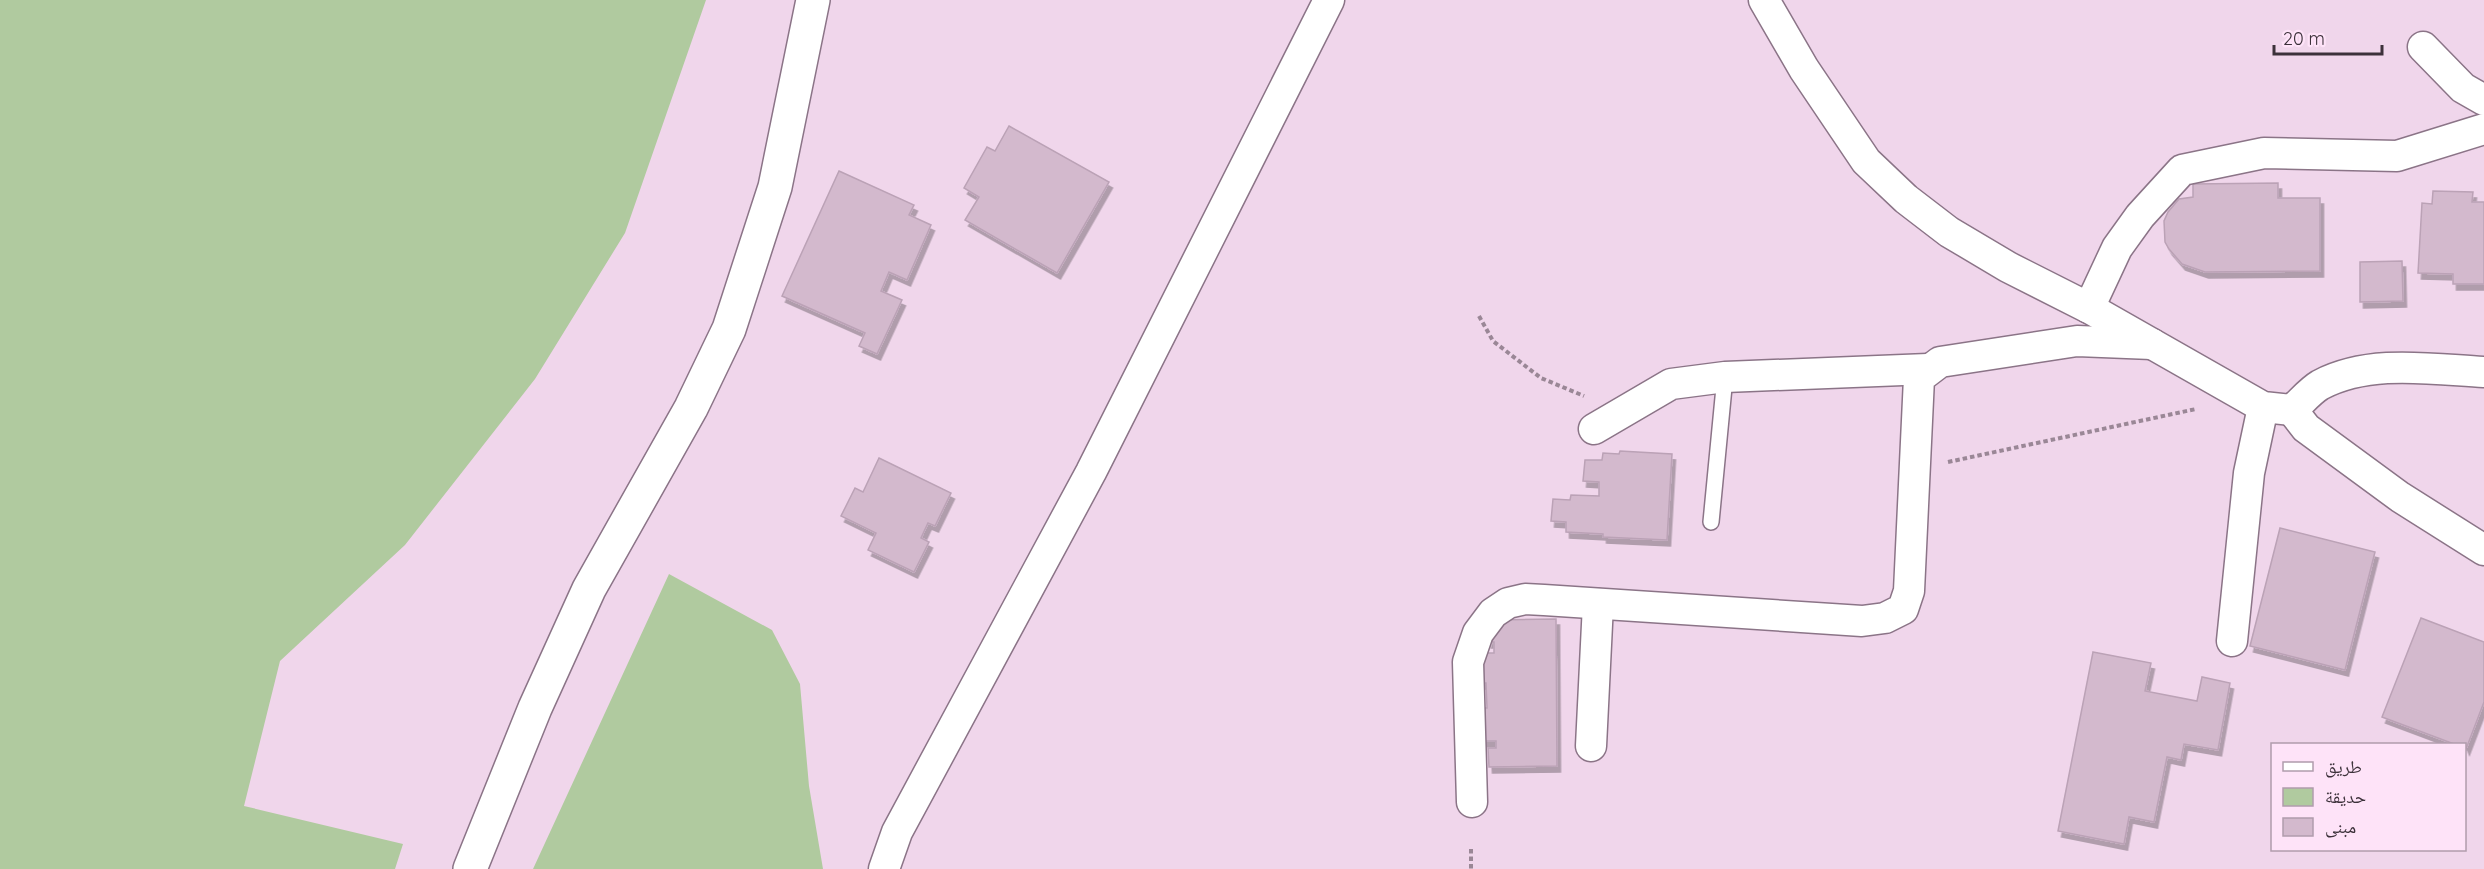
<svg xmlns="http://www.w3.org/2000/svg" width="2484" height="869" font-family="Quicksand,'Noto Naskh Arabic',sans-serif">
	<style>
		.green { fill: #b0ca9f }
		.building { fill: #d3b9cd; stroke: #bba2b6; stroke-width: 1.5; filter: url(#shadow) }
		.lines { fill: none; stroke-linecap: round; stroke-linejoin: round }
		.lane-casing { stroke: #8b7487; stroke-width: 18 }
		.street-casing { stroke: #8b7487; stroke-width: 33 }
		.secondary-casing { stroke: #8b7487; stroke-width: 36 }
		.path { stroke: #9a8796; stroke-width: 4; stroke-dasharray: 4.5 3; stroke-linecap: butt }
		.lane { stroke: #fff; stroke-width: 15 }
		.street { stroke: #fff; stroke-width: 30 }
		.secondary { stroke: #fff; stroke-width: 33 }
	</style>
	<defs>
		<filter id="shadow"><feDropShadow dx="3.5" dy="6" stdDeviation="0" flood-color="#0004"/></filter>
	</defs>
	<rect width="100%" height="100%" fill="#f0d6eb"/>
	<!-- green -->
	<g class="green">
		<polygon points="0,0 706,0 625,233 535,379 405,545 280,661 244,806 403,844 395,869 0,869"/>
		<polygon points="669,574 772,630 800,684 809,786 823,869 533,869"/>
	</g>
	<!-- building -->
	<g class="building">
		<polygon points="1009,126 1109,182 1057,273 965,220 979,197 964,188 987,147 995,151"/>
		<polygon points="839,171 914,205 909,215 931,225 907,280 889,272 881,291 902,300 877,354 859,346 865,333 782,296"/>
		<polygon points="2278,183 2278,198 2320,198 2320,271 2205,272 2182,264 2169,249 2165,242 2164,221 2168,212 2179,199 2193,197 2193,184"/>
		<polygon points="2433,191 2473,192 2472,202 2484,202 2484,284 2453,284 2453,274 2418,273 2422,203 2432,204"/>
		<polygon points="2402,261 2403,301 2360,302 2360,262"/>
		<polygon points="1620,451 1672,454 1667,540 1603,537 1603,534 1566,532 1566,522 1551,521 1553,499 1570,500 1571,495 1599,496 1599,482 1583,481 1585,460 1602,460 1603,453 1619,454"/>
		<polygon points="879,458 951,493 935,526 928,523 921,538 929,542 914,572 868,550 876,533 841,516 855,488 863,492"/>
		<polygon points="2280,528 2375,552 2345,670 2250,646"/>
		<polygon points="2421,618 2484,642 2484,702 2466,749 2464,744 2454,744 2382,717"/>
		<polygon points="1556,619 1557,766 1489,767 1488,748 1496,748 1496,741 1480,741 1479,708 1487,708 1486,683 1479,683 1479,653 1494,653 1494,642 1488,642 1495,620"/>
		<polygon points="2093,652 2151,663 2145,691 2197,701 2202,677 2230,683 2218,750 2184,744 2181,760 2167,757 2154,822 2129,817 2124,844 2058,831"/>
	</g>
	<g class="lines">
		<!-- lane casing -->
		<g class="lane-casing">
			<polyline id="lane" points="1711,522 1725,377"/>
		</g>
		<!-- street casing -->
		<g class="street-casing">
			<g id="street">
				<path d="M 1764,0 L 1804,69 L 1866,161 L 1906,199 L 1949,232 L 2008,267 L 2089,308 L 2263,407 L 2292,410 C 2301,402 2310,391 2320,385 C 2369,359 2430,369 2484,372"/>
				<polyline points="2423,47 2463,88 2484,100"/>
				<polyline points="2089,308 2117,248 2140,216 2182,170 2264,153 2397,156 2484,129"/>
				<polyline points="2292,410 2306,428 2400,497 2484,550"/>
				<polyline points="1594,429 1671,384 1725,377 1928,369"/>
				<polyline points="2232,641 2249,473 2263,407"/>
				<polyline points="1591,746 1598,604"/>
				<polyline points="1472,802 1468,662 1478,633 1493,613 1508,603 1525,599 1544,600 1862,621 1885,618 1903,609 1909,591 1919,378 1940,362 2077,341 2152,344"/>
				<polyline points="884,869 897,832 1091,472 1329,0"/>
			</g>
		</g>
		<!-- secondary casing -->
		<g class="secondary-casing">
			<polyline id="secondary" points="470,869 535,708 589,589 691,408 729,329 775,187 813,0"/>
		</g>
		<!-- path -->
		<g class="path">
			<polyline points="1479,316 1493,341 1541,378 1584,396"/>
			<polyline points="1948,462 2196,409"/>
			<polyline points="1471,849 1471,869"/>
		</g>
		<!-- lane -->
		<use href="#lane" class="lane"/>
		<!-- street -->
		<use href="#street" class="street"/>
		<!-- secondary -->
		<use href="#secondary" class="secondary"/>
	</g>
	<!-- legend -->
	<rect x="2271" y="743" width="195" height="108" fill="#fee3f8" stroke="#b09cac" stroke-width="1.5"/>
	<rect x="2283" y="762" width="30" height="9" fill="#ffffff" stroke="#b09cac" stroke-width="1.5"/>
	<text x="2325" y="773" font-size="18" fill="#3c313a">طريق</text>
	<rect x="2283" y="788" width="30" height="18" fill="#b0ca9f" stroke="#b09cac" stroke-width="1.5"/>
	<text x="2325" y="803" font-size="18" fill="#3c313a">حديقة</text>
	<rect x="2283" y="818" width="30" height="18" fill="#d3b9cd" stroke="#b09cac" stroke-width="1.5"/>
	<text x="2325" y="833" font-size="18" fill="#3c313a">مبنى</text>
	<!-- scale -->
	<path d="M2274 45v9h108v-9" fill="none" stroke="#3c313a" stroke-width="3"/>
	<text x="2283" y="45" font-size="18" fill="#3c313a" stroke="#fee3f8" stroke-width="4.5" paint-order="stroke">20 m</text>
</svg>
